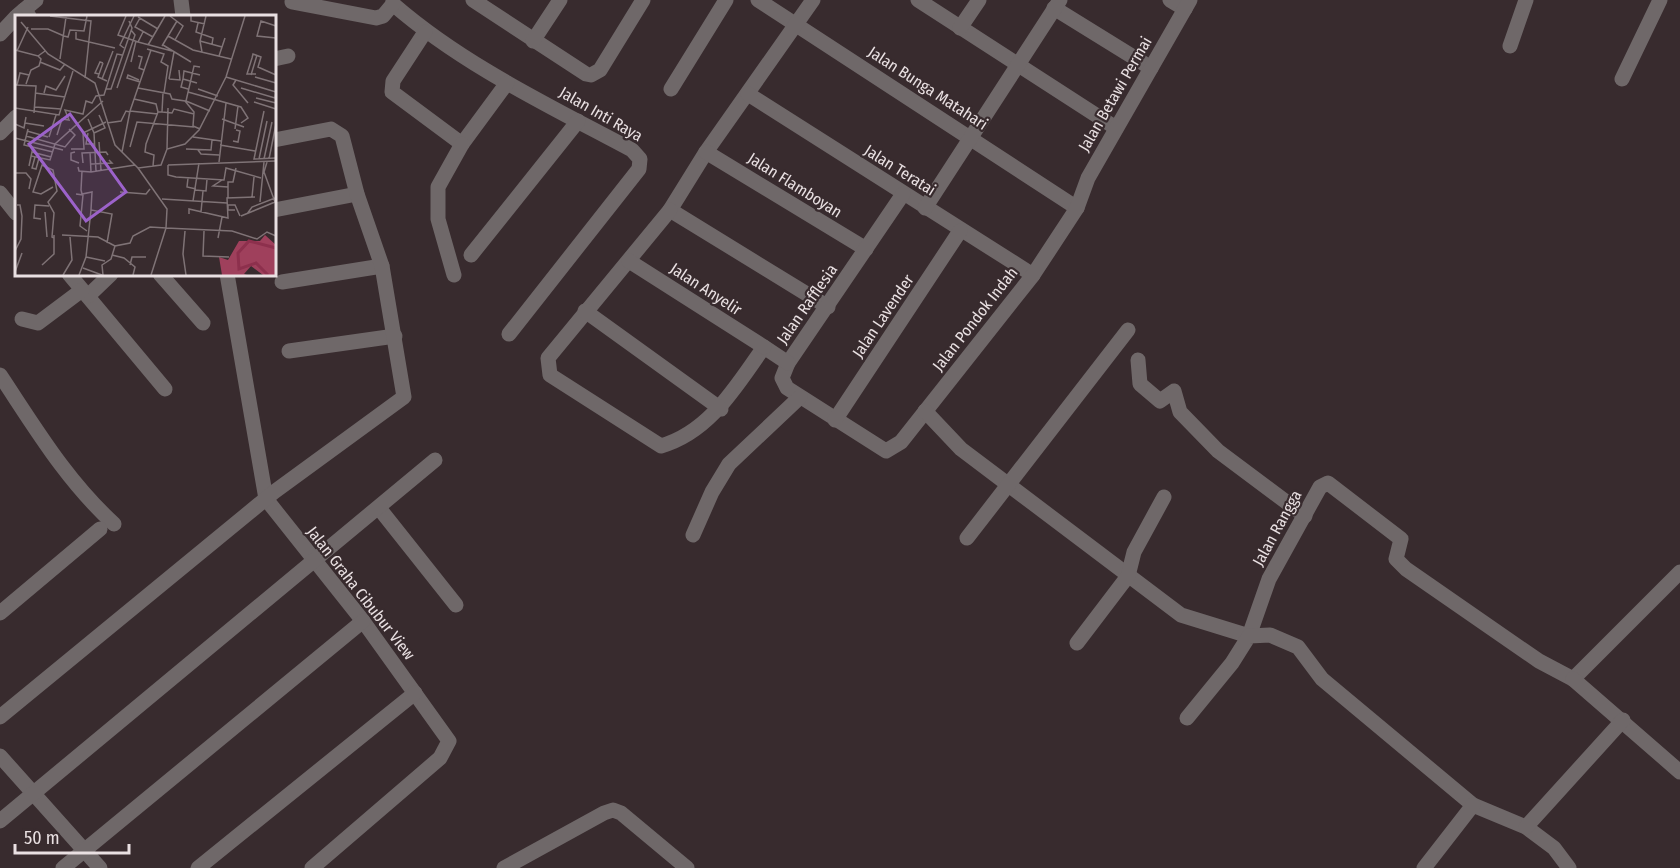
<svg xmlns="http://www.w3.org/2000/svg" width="1680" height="868" font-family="'Fira Sans Condensed',sans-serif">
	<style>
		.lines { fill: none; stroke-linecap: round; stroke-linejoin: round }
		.minor { stroke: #6f6869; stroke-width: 15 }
		.labels { text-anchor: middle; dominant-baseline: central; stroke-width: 4.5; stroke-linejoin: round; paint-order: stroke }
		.street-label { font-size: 16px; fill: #e9e0e2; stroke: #382b2e }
		.inset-river { fill: none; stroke: #8d304d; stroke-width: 3 }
		.inset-road { fill: none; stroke: #7f7376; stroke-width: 1.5 }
		.view { fill: #9c62ca; fill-opacity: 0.15; stroke: #9c62ca; stroke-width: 3 }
		.inset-edge { fill: none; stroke: #e9e0e2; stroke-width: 3 }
	</style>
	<rect width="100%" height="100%" fill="#382b2e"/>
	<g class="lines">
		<!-- minor -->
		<g class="minor">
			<polyline points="181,0 183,16"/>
			<path d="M 393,0 L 393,4 C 463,65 550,106 632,150 L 640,159 L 639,169 L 509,334"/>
			<polyline points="473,0 586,74 591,75 600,70 643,0"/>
			<polyline points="758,0 1077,208"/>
			<polyline points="813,0 706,152 670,210 828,307"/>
			<polyline points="918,0 1116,128"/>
			<polyline points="1170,0 1185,9"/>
			<polyline points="292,2 376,18 383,16 393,4"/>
			<polyline points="1054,8 1151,68"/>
			<polyline points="24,10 36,0"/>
			<polyline points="17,16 24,10 29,16"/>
			<polyline points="960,28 979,0"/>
			<polyline points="425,32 393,81 392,92 462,144 507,83"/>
			<polyline points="0,34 16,17"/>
			<polyline points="533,41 560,0"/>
			<polyline points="1510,46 1526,0"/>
			<polyline points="274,59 288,56"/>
			<polyline points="1622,79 1660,0"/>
			<polyline points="671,89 726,0"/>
			<polyline points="748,94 1033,275"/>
			<polyline points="0,133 16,117"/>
			<polyline points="706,152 866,249"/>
			<polyline points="0,193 16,213"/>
			<polyline points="903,194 788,363 782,378 787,388 886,451 901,442 1033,275 1077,208 1088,178 1190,0"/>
			<polyline points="925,208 1060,0"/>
			<polyline points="274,210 357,194"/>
			<path d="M 670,210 L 548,358 L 550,375 L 661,446 C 710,432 736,386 764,347 L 788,363"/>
			<polyline points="471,255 578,121"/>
			<polyline points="629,261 764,347"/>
			<polyline points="69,274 165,389"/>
			<polyline points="160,274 203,323"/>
			<polyline points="227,274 266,499 363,621 449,741 440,758 312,868"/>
			<polyline points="454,275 438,219 438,187 462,144"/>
			<polyline points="282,282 382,266"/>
			<polyline points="88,296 111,274"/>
			<polyline points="585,311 721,409"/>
			<polyline points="22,319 38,323 82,290"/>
			<polyline points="289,351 395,336"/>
			<polyline points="1138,360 1140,384 1160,401 1174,391 1180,412 1218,451 1305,516"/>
			<path d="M 0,375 C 36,429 66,480 114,524"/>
			<polyline points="925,411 961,449 1181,615 1249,636 1269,579 1320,487 1328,483 1401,539 1396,559 1406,569 1539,661 1573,679 1680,572"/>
			<polyline points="835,420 960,231"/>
			<polyline points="379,508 456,605"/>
			<polyline points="693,535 712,492 729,464 800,397"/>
			<polyline points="967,538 1128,330"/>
			<polyline points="0,613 100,529"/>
			<polyline points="1077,643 1128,576 1134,552 1164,497"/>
			<polyline points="1573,679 1680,772"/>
			<polyline points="0,717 274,492 404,397 382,266 357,194 342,136 331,129 274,140"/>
			<polyline points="1187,718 1232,663 1249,636 1270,635 1298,647 1322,679 1473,805 1526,827 1554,848 1569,868"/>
			<polyline points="0,756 100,868"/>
			<polyline points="0,821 435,460"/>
			<polyline points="1526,827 1623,720"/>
			<polyline points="63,868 363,621"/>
			<polyline points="198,868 415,693"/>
			<polyline points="504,868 604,813 613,810 621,813 687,868"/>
			<polyline points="1424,868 1473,805"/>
		</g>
	</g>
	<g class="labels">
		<!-- street labels -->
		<g class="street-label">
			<text transform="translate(928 88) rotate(33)">Jalan Bunga Matahari</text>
			<text transform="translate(1115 94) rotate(-60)">Jalan Betawi Permai</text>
			<text transform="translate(601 114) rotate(30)">Jalan Inti Raya</text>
			<text transform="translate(900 170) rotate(32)">Jalan Teratai</text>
			<text transform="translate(795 185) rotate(32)">Jalan Flamboyan</text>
			<text transform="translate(706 289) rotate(33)">Jalan Anyelir</text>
			<text transform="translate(807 304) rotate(-55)">Jalan Rafflesia</text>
			<text transform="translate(883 316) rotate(-56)">Jalan Lavender</text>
			<text transform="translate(975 319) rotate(-52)">Jalan Pondok Indah</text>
			<text transform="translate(1277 528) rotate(-61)">Jalan Rangga</text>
			<text transform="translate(361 593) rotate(52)">Jalan Graha Cibubur View</text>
		</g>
	</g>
	<!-- overview -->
	<g transform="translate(15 15)">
		<rect width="261" height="261" fill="#382b2e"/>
		<path d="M 250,220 L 261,230 L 261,260 L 248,260 L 236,251 L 229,259 L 232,260 L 207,260 L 204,242 L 213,245 L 224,226 L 245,226 Z" fill="#9f405c"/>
		<path class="inset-river" d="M 253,260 L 241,248 L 224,254 L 223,238 L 234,226 L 261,233"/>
		<path class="inset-road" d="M 35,1 L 76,6 L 70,63M 111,1 L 103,20 L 123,27M 155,1 L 168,11 L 160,25M 176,1 L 176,6 L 190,9M 123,2 L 143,14M 125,3 L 120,12 L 138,22M 6,7 L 33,39 L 80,68 L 100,130 L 123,153M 183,8 L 181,17 L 198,23 L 197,29M 261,11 L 246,6 L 242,21 L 261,23M 16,14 L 33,14 L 49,21M 61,17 L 61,24 L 100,33M 128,17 L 123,27 L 157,36M 49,21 L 53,22 L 55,15 L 69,16 L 72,1M 153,21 L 178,35 L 216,44M 185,26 L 207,32M 133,30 L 150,1M 148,30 L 176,47M 147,31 L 162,6M 109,33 L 105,30 L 119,1M 132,34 L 149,39 L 146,47 L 153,51 L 149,78M 0,35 L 23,41 L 30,36M 2,36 L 13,12M 187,37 L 185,26 L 191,1M 123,41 L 127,42 L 124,53 L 129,55M 204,41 L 210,23M 237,43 L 238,39 L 246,42 L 243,52 L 261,60M 237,43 L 232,59 L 241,59M 45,44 L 51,2M 25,47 L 45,55 L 50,49M 116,47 L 121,26M 88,48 L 83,62 L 92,66M 185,52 L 179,51 L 171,86 L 195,96M 84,59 L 80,58 L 85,47 L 88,48M 236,60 L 242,40M 211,62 L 261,77 L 260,83M 240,62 L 261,68M 87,64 L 98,36M 154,64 L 159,37M 154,64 L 165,65 L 164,55M 168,64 L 169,56 L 185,60M 124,65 L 113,60 L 112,63 L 125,67M 221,65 L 218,70 L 233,88M 11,69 L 16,55 L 24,51 L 26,44 L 23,41M 0,70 L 21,71 L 19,98M 2,70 L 5,58 L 14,60M 102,73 L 120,20 L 116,15M 123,73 L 155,79 L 157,84 L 170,86 L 179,97 L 178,111 L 185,114M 226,73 L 260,83M 91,74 L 96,74 L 117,13 L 114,6M 173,74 L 166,72 L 168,64 L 182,68M 183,74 L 203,81M 173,77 L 226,92 L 233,103 L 226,108M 20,78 L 50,82M 29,78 L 31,71 L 41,75 L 50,61M 241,83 L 261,88M 119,84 L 141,89 L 143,97M 239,87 L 261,94M 20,92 L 46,94M 0,93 L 44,100 L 58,56M 115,96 L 143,99M 249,96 L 239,144 L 261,143M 147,97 L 157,98 L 159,94 L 179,99M 73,104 L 79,118 L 81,156M 207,104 L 229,112M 10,108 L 29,111M 92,108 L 106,106 L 111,96 L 115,97M 0,109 L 9,113 L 11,102M 13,114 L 9,130 L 38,137M 220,114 L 223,91M 12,116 L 33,122M 73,118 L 71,129 L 80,129M 79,118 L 90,113 L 84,100M 42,120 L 47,104 L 54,105 L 50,95 L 68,99 L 71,86 L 77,88 L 81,81 L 89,80 L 102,39 L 107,40M 11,121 L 50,132 L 60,120 L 54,114M 34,122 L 41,100M 178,122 L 206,126M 0,123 L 48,135M 218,126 L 223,127 L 225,116 L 221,115M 84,127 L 86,155M 205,130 L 240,136M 115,132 L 122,107 L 179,112M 56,134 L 69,134 L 68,118 L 91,107M 152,134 L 153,93M 171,134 L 196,135 L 197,125M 183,135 L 186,139 L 204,140M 17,137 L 36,142M 60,137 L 56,138 L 56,145 L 64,148M 75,137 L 76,157M 107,137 L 115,96 L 136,35M 16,141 L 35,145 L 40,129 L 88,86M 20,142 L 17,153 L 21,154 L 24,143M 244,144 L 252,106M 249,144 L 257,107M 254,144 L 261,109M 204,147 L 211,88M 68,148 L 67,138 L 91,137 L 93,140M 76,149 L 97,148 L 94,145M 153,150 L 153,160 L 161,162 L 209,165 L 211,153 L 246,163M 153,150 L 261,146M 14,151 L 18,132M 138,151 L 139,140 L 130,137 L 131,129 L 143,97 L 147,97 L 148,78M 63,152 L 64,156 L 76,157 L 120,150M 67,156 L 66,175 L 67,179 L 77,177 L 76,195 L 97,199 L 92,228M 0,158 L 11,158 L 16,164 L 14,174M 173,163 L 172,172 L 181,174M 207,165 L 198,171 L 213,172M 38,172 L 26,179 L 18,177 L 27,150 L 38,155 L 42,176 L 33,187 L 39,198 L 37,222 L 39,223 L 39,220M 180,175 L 191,176 L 192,164M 105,177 L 131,179 L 135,174M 61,179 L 68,180 L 65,211 L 72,216M 237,182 L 239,162M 213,183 L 213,167 L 218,167 L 221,153M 147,184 L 212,188M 178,186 L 184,148M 245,187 L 249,147M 220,195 L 213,195 L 213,190 L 220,190 L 225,201M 30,197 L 32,222M 186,197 L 188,176M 174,199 L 174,194 L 213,203 L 212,183 L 240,182M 232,199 L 237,192 L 260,183M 226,201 L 260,187 L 249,157 L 252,147M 26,204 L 19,203 L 20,190 L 34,191M 170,216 L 168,239 L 171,260M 189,216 L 188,241 L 214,242M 47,220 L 83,222 L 100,231M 203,223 L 207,202M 0,236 L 6,224 L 7,201 L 5,190 L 2,190M 97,240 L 109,243 L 120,252 L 118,260M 71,242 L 90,246M 27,250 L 39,239 L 39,223M 115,250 L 117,242 L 131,242M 68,253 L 87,260M 0,257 L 7,238M 48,260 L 57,245 L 55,222M 64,260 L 71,242 L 76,195M 88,260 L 87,250 L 96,244 L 100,231 L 115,228 L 118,221 L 135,212 L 151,213 L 152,194 L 123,153 L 146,150 L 152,134 L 170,129 L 184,115 L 211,62 L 230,1M 136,260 L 151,213 L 217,216 L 242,224 L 252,217 L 261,221"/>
		<path class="view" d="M 55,99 L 111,177 L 71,206 L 14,129 Z"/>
		<rect width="261" height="261" class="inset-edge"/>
	</g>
	<!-- scale -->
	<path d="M15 844v9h114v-9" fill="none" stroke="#e9e0e2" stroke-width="3"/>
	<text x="24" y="844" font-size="18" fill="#e9e0e2" stroke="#382b2e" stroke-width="4.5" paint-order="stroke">50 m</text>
</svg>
